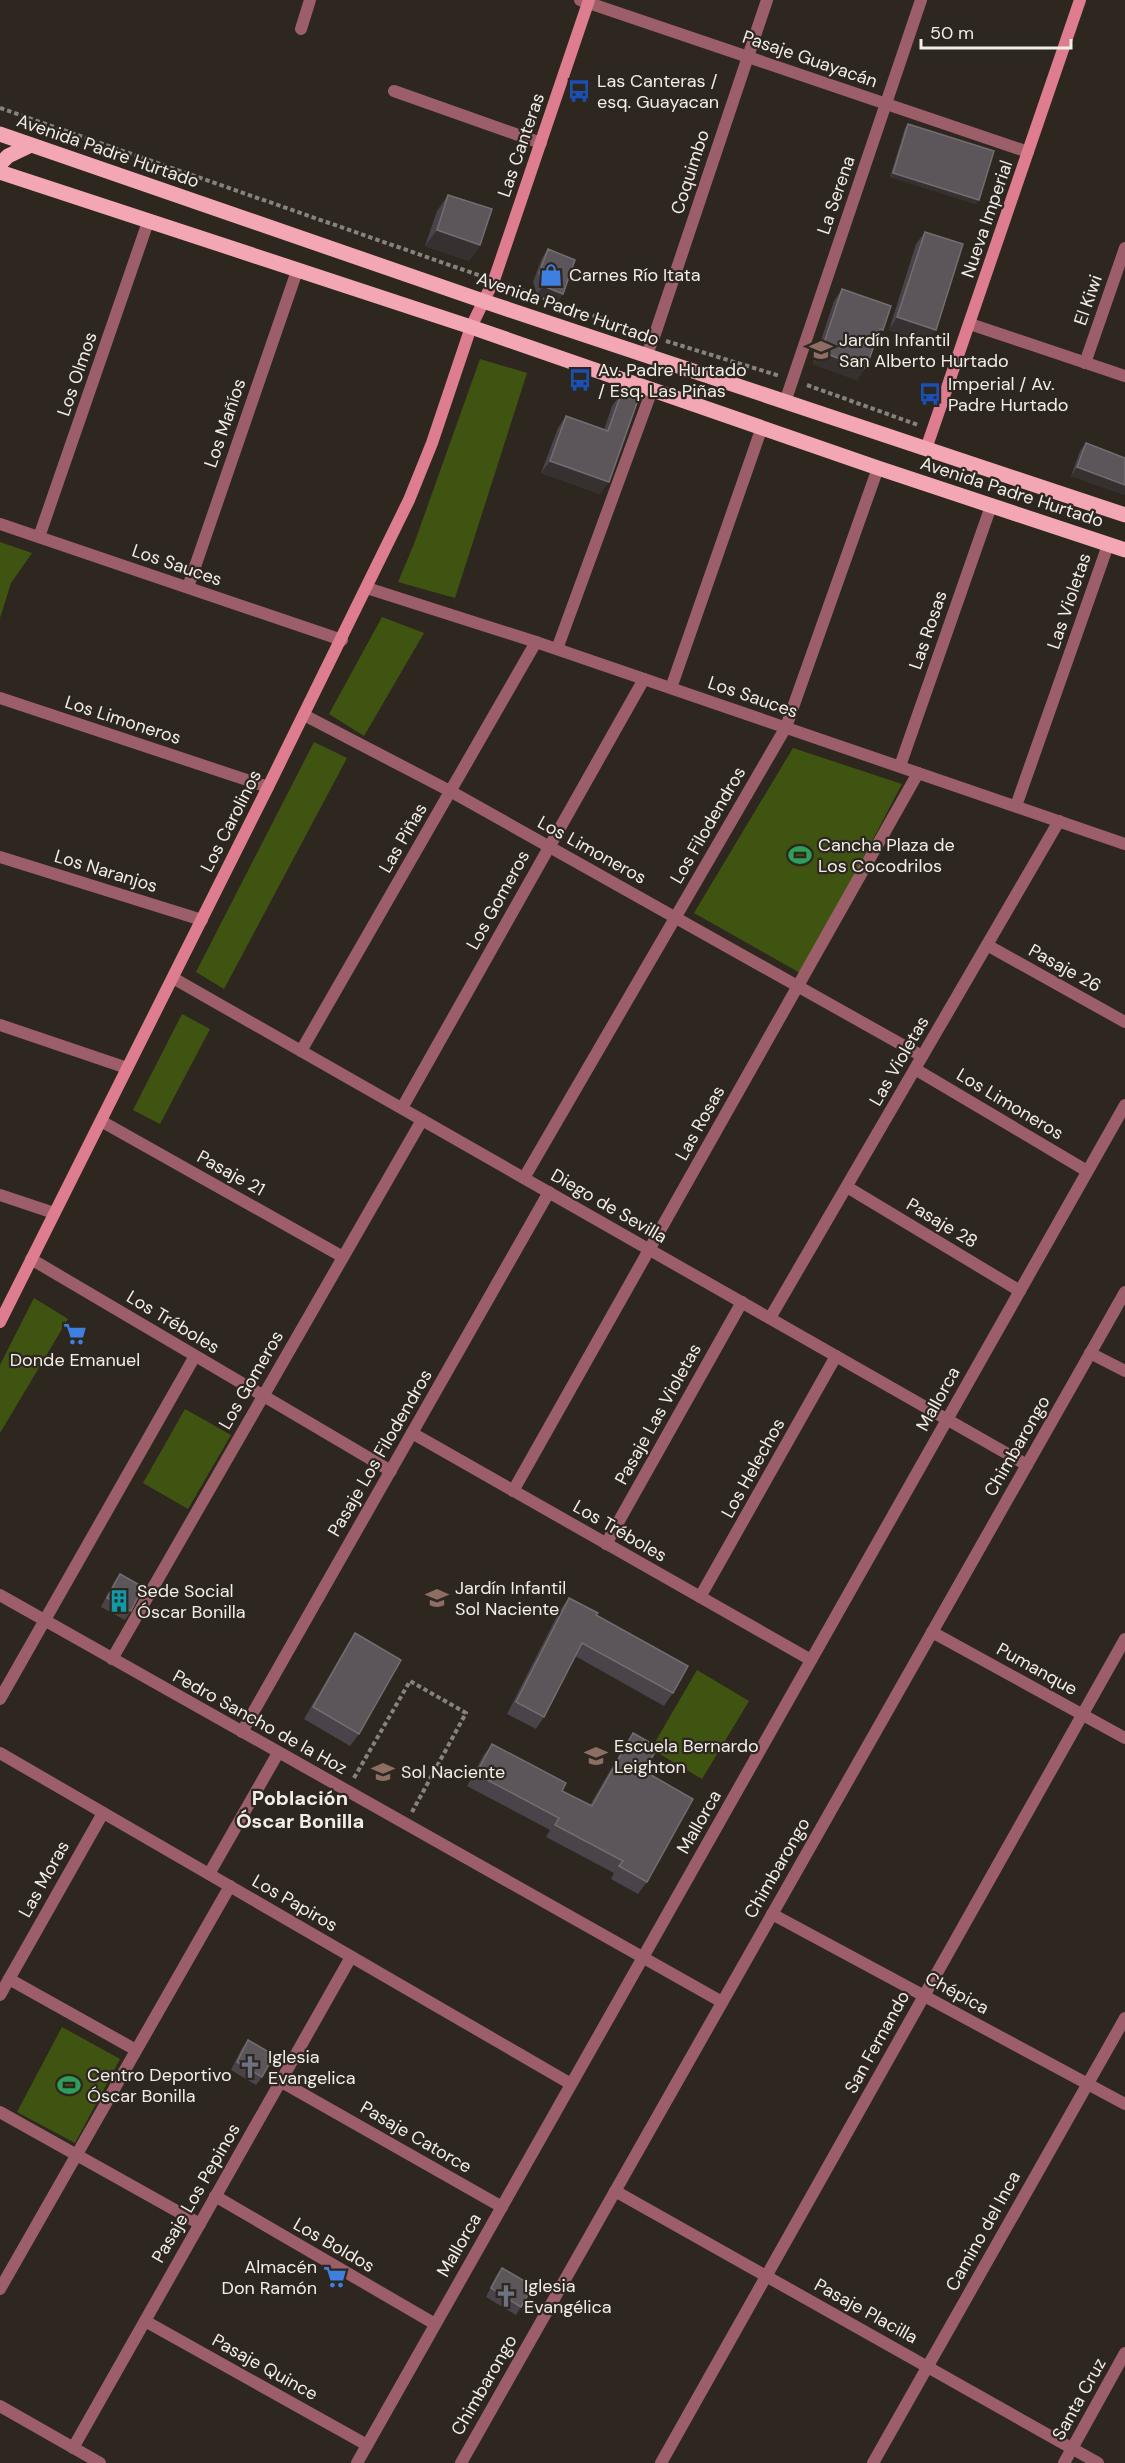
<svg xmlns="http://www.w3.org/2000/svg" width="1125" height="2463" font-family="'DM Sans',sans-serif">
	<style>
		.green { fill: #405411 }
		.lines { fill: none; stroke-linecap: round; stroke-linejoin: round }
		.path { stroke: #87827c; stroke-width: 4; stroke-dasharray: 4.5 3; stroke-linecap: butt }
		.street { stroke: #9c5f6a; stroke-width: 12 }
		.secondary { stroke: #dd7d8f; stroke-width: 12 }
		.primary { stroke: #f3a7b4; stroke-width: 15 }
		.wall { fill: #4a4349 }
		.shaded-wall { fill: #373031 }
		.building { fill: #5c555a; stroke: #736d71; stroke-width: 1.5 }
		.labels { text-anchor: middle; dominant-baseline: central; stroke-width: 4.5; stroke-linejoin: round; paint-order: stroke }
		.street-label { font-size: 18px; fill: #f1ede9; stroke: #2d2720 }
		.poi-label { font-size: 18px; fill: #f1ede9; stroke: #2d2720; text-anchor: start }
		.neighbourhood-label { font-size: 20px; font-weight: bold; fill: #f1ede9; stroke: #2d2720 }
	</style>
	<rect width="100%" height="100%" fill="#2d2720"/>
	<!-- green -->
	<g class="green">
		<polygon points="480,359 527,373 455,598 398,582 414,544"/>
		<polygon points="0,542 32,553 11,583 0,618"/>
		<polygon points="382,617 424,633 364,736 329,714"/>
		<polygon points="314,742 347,758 224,989 196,972"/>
		<polygon points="793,748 902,784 802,974 694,913"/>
		<polygon points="182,1014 210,1029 160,1124 133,1110"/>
		<polygon points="34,1298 68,1319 0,1433 0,1365"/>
		<polygon points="185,1409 231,1435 188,1509 143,1483"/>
		<polygon points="697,1670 749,1701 702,1779 651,1749"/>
		<polygon points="62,2027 120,2059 75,2143 17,2112"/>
	</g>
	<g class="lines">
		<!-- path -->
		<g class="path">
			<polyline points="0,108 481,276"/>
			<polyline points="508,285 639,332"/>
			<polyline points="666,341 780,376"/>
			<polyline points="807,385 918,425"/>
			<polyline points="354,1778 410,1681 466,1713 412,1812"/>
		</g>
		<!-- street -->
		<g class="street">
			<polyline points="580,0 1028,152"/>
			<polyline points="301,29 310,0"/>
			<polyline points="394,91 541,143"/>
			<polyline points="970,324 1125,376"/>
			<polyline points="646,356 654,337 767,0"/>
			<polyline points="1085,363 1125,248"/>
			<polyline points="785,402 921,0"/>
			<polyline points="0,524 342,640"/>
			<polyline points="39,537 148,222"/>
			<polyline points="188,587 297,271"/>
			<polyline points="367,588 536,642 1125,844"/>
			<polyline points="557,649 652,390"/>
			<polyline points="671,688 762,427"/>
			<polyline points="0,698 268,787"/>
			<polyline points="304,715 450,791 922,1056"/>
			<polyline points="900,766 991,506"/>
			<polyline points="1016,806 1108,545"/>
			<polyline points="0,857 202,920"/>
			<polyline points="987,945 1125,1022"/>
			<polyline points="173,978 1027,1465"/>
			<polyline points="0,1025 127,1068"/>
			<polyline points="301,1051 536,642"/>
			<polyline points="915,1069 1087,1171"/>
			<polyline points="402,1108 644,679"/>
			<polyline points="101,1121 343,1257"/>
			<polyline points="524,1178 786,727 878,468"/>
			<polyline points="847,1187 1020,1291"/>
			<polyline points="0,1195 54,1213"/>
			<polyline points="31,1259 391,1471"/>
			<polyline points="770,1318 1059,821"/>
			<polyline points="1090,1353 1125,1371"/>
			<polyline points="412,1433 811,1660"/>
			<polyline points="513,1491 918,773"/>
			<polyline points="606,1544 742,1302"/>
			<polyline points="0,1595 722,2002"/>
			<polyline points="700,1597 836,1356"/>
			<polyline points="932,1632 1125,1738"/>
			<polyline points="112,1659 422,1120"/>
			<polyline points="0,1699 195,1356"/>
			<polyline points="242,1732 549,1192"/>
			<polyline points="0,1753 571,2084"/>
			<polyline points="209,1874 278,1753"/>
			<polyline points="772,1914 1125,2104"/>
			<polyline points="9,1979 136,2050"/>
			<polyline points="0,1995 103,1813"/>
			<polyline points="280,2081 502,2207"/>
			<polyline points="0,2112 200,2224"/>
			<polyline points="615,2191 1098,2463"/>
			<polyline points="215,2196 435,2324"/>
			<polyline points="0,2289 230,1886"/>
			<polyline points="145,2321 367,2445"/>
			<polyline points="0,2406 100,2463"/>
			<polyline points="73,2448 351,1957"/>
			<polyline points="357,2463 1125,1105"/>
			<polyline points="461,2463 1125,1292"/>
			<polyline points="661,2463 1125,1639"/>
			<polyline points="873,2463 1125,2018"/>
			<polyline points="1064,2463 1125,2353"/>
		</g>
		<!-- secondary -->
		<g class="secondary">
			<polyline points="926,449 1080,0"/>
			<polyline points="0,1322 268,787 409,500 432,443 471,327 494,280 589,0"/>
		</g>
		<!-- primary -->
		<g class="primary">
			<polyline points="0,134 486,302 1125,515"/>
			<polyline points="0,164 8,156 31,145"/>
			<polyline points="0,172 471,327 878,468 1125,550"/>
		</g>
	</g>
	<!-- wall -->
	<g class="wall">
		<polygon points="908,124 976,204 890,177 905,128"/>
		<polygon points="448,195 480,245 469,261 425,246 437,211"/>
		<polygon points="925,232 928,342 889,330 916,244"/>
		<polygon points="548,249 563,294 557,302 537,295 533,282 542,258"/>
		<polygon points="842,289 876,340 857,380 813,364 834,301"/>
		<polygon points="621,394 600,494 541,473 558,428 566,416 604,430 612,406"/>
		<polygon points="1086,443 1125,458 1125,495 1071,476 1080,451"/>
		<polygon points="120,1574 131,1611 125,1620 101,1607 114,1582"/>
		<polygon points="569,1598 596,1615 673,1693 664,1706 575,1656 544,1717 536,1729 507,1714 560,1610"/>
		<polygon points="355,1633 359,1734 350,1746 304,1719 347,1645"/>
		<polygon points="633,1733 644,1771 647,1882 638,1894 611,1879 614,1873 546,1837 550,1830 467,1786 483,1756 492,1744 562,1791 590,1805 625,1745"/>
		<polygon points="248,2040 262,2077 256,2085 231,2070 242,2048"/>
		<polygon points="502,2268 521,2307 516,2315 486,2297 496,2276"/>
	</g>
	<!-- shaded-wall -->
	<g class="shaded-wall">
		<polygon points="893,173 979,200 976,204 890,177"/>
		<polygon points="437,230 480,245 469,261 425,246"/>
		<polygon points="543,286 563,294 557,302 537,295"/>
		<polygon points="897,317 936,330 928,342 889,330"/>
		<polygon points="880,329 883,330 874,342"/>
		<polygon points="821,352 866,368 857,380 813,364"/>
		<polygon points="550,461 609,482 600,494 541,473"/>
		<polygon points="1077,467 1125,485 1125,495 1071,476"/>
	</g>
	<!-- building -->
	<g class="building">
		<polygon points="908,124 994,151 979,200 893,173"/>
		<polygon points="448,195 492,209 480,245 437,230"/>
		<polygon points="925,232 963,244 936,330 897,317"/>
		<polygon points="548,249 575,260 563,294 543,286 539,273"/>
		<polygon points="842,289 891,306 883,330 880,329 866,368 821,352"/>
		<polygon points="621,394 638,400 609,482 550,461 566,416 608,431"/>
		<polygon points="1086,443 1125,458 1125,485 1077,467"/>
		<polygon points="120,1574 143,1587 131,1611 107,1598"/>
		<polygon points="569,1598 598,1613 596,1615 688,1666 673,1693 582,1643 544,1717 516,1702"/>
		<polygon points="355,1633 401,1660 359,1734 313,1707"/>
		<polygon points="633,1733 658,1747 644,1771 693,1799 647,1882 619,1866 623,1861 555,1825 559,1818 476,1774 492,1744 566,1783 562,1791 592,1806"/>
		<polygon points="248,2040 274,2055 262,2077 237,2062"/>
		<polygon points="502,2268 533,2286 521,2307 491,2288"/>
	</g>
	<!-- icons -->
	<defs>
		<g id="bus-bare" transform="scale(1.8)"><path d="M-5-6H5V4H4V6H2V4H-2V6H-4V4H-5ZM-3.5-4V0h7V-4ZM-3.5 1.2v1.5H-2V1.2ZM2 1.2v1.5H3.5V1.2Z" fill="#1a4fb4" stroke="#2d2720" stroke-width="2.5" paint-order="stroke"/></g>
		<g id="shop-bare" transform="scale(1.8)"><path d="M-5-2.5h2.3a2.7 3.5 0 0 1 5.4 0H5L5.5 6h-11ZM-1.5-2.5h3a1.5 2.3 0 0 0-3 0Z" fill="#3f7fe0" stroke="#2d2720" stroke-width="2.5" paint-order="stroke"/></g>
		<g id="school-bare" transform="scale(1.8)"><path d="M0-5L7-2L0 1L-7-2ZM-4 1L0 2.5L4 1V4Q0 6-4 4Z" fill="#8d6e63" stroke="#2d2720" stroke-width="2.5" paint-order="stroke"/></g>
		<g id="stadium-bare" transform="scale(1.8)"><path d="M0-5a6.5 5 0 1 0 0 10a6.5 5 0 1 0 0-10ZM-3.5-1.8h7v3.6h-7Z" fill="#2e9e5b" stroke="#2d2720" stroke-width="2.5" paint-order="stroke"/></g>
		<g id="supermarket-bare" transform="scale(1.8)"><path d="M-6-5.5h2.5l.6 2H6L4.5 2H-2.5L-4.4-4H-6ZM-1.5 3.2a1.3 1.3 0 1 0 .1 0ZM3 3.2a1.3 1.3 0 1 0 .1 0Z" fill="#3f7fe0" stroke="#2d2720" stroke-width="2.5" paint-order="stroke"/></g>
		<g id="building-bare" transform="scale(1.8)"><path d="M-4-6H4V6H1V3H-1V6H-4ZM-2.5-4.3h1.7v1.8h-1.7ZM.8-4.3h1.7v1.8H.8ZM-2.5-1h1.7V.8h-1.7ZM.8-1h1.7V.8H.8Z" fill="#0f9aa8" stroke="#2d2720" stroke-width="2.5" paint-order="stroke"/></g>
		<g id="church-bare" transform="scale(1.8)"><path d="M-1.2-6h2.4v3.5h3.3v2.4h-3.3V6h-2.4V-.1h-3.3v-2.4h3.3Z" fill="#6b7280" stroke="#2d2720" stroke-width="2.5" paint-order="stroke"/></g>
	</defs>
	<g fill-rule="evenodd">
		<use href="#bus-bare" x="579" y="91"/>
		<use href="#shop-bare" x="551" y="275"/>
		<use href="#school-bare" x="821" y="350"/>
		<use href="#bus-bare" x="580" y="380"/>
		<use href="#bus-bare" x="930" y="394"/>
		<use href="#stadium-bare" x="800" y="855"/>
		<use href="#supermarket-bare" x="75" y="1334"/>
		<use href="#school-bare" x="437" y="1598"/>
		<use href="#building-bare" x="119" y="1601"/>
		<use href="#school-bare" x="596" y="1756"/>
		<use href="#school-bare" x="383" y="1772"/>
		<use href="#church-bare" x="250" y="2067"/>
		<use href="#stadium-bare" x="69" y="2085"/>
		<use href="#supermarket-bare" x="335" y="2277"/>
		<use href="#church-bare" x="506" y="2296"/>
	</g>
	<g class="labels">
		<!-- street labels -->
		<g class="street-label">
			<text transform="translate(810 59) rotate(19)">Pasaje Guayacán</text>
			<text transform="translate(521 145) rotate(-71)">Las Canteras</text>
			<text transform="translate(108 151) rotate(19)">Avenida Padre Hurtado</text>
			<text transform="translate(690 172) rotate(-72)">Coquimbo</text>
			<text transform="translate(836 195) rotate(-71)">La Serena</text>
			<text transform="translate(987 219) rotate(-71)">Nueva Imperial</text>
			<text transform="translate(1088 300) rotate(-71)">El Kiwi</text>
			<text transform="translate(568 309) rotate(19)">Avenida Padre Hurtado</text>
			<text transform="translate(77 374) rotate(-71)">Los Olmos</text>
			<text transform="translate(225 423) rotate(-71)">Los Mañíos</text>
			<text transform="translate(1012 492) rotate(18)">Avenida Padre Hurtado</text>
			<text transform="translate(177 565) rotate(19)">Los Sauces</text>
			<text transform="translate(1069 601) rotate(-71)">Las Violetas</text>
			<text transform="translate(928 630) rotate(-71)">Las Rosas</text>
			<text transform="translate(753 697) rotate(19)">Los Sauces</text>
			<text transform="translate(123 720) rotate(18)">Los Limoneros</text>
			<text transform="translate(231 821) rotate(-63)">Los Carolinos</text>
			<text transform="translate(708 825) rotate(-60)">Los Filodendros</text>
			<text transform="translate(403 838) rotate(-60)">Las Piñas</text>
			<text transform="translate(592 850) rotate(29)">Los Limoneros</text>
			<text transform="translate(106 871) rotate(17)">Los Naranjos</text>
			<text transform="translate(498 900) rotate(-61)">Los Gomeros</text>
			<text transform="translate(1065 968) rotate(29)">Pasaje 26</text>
			<text transform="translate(899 1061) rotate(-60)">Las Violetas</text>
			<text transform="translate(1010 1104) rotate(31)">Los Limoneros</text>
			<text transform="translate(700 1123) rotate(-61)">Las Rosas</text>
			<text transform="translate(231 1173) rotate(29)">Pasaje 21</text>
			<text transform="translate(609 1206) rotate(30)">Diego de Sevilla</text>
			<text transform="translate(942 1223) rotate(31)">Pasaje 28</text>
			<text transform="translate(173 1322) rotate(31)">Los Tréboles</text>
			<text transform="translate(251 1380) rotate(-60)">Los Gomeros</text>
			<text transform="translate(938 1399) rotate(-61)">Mallorca</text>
			<text transform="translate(658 1414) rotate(-61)">Pasaje Las Violetas</text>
			<text transform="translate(1017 1446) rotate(-60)">Chimbarongo</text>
			<text transform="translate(380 1453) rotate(-60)">Pasaje Los Filodendros</text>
			<text transform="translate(753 1468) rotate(-61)">Los Helechos</text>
			<text transform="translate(620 1531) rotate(30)">Los Tréboles</text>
			<text transform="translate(1037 1669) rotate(29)">Pumanque</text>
			<text transform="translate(260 1722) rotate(29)">Pedro Sancho de la Hoz</text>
			<text transform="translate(699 1822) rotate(-60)">Mallorca</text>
			<text transform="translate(777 1868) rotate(-60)">Chimbarongo</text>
			<text transform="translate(44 1879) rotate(-61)">Las Moras</text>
			<text transform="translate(295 1903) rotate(30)">Los Papiros</text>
			<text transform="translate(957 1993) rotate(28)">Chépica</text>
			<text transform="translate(877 2042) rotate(-61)">San Fernando</text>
			<text transform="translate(416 2137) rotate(30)">Pasaje Catorce</text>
			<text transform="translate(196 2193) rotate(-60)">Pasaje Los Pepinos</text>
			<text transform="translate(983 2231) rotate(-61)">Camino del Inca</text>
			<text transform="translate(334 2245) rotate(30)">Los Boldos</text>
			<text transform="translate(459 2245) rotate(-60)">Mallorca</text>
			<text transform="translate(866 2311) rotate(29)">Pasaje Placilla</text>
			<text transform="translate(265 2367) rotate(29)">Pasaje Quince</text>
			<text transform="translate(484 2385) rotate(-60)">Chimbarongo</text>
			<text transform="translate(1079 2399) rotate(-61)">Santa Cruz</text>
		</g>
		<!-- poi labels -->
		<g class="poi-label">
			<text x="597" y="81">Las Canteras /<tspan x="597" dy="21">esq. Guayacan</tspan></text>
			<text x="569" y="275">Carnes Río Itata</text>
			<text x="839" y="340">Jardín Infantil<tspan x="839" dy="21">San Alberto Hurtado</tspan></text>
			<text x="598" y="370">Av. Padre Hurtado<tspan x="598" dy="21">/ Esq. Las Piñas</tspan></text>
			<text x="948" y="384">Imperial / Av.<tspan x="948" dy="21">Padre Hurtado</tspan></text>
			<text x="818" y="845">Cancha Plaza de<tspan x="818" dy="21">Los Cocodrilos</tspan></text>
			<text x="75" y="1360" text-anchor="middle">Donde Emanuel</text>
			<text x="455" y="1588">Jardín Infantil<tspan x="455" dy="21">Sol Naciente</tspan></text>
			<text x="137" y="1591">Sede Social<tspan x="137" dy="21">Óscar Bonilla</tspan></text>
			<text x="614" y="1746">Escuela Bernardo<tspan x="614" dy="21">Leighton</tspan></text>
			<text x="401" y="1772">Sol Naciente</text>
			<text x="268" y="2057">Iglesia<tspan x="268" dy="21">Evangelica</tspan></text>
			<text x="87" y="2075">Centro Deportivo<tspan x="87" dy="21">Óscar Bonilla</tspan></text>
			<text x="317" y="2267" text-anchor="end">Almacén<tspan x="317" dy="21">Don Ramón</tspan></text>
			<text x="524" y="2286">Iglesia<tspan x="524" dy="21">Evangélica</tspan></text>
		</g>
		<!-- neighbourhood labels -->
		<g class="neighbourhood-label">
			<text x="300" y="1798">Población<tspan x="300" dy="23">Óscar Bonilla</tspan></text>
		</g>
	</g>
	<!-- scale -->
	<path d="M921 39v9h150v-9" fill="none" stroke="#f1ede9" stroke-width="3"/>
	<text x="930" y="39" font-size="18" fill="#f1ede9" stroke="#2d2720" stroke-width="4.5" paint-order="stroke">50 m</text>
</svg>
